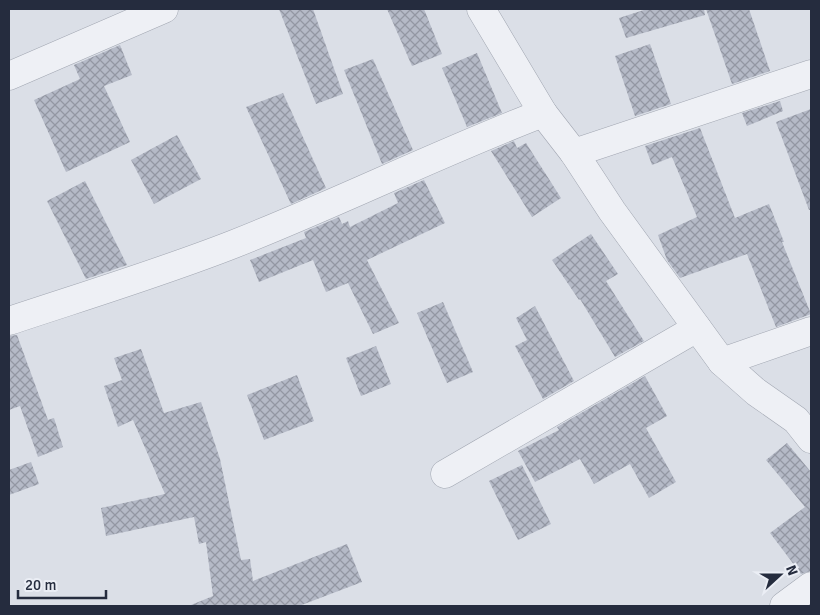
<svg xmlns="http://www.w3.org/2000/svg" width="820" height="615" font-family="Signika,sans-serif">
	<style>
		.building { fill: url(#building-cross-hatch) }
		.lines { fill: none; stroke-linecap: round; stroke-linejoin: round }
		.street-casing { stroke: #a1a6b1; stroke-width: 29 }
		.street { stroke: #eef0f5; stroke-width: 28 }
	</style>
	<defs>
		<pattern id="building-cross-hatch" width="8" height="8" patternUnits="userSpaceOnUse" patternTransform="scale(1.25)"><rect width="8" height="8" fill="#b5bac7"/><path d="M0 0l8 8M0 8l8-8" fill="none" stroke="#9397a3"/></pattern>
	</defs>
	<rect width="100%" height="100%" fill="#dbdfe7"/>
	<!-- building -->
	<g class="building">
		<polygon points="279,9 313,9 343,94 316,104"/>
		<polygon points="387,9 424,9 442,54 412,66"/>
		<polygon points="647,9 704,9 705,15 626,38 619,18"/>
		<polygon points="706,9 749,9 770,71 732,84"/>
		<polygon points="650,44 671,104 635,116 615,56"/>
		<polygon points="120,45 132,75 104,86 130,142 66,172 34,100 80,79 74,65"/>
		<polygon points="477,53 502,113 467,127 442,68"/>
		<polygon points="373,59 413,150 382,164 344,70"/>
		<polygon points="283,93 326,188 291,204 246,107"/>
		<polygon points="780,101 783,111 747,126 742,113"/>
		<polygon points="811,109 811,210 809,210 776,122"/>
		<polygon points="700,128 735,218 769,204 784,242 782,242 811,314 776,327 747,254 680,278 667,260 658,235 697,217 672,157 652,165 645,146"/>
		<polygon points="177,135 201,179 154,204 131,160"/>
		<polygon points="514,141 517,148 526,143 561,198 532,217 491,151"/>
		<polygon points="424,180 445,223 367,260 399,323 373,334 348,283 326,292 313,260 259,282 250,260 306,238 304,232 339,217 342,224 348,221 350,227 398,203 394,193"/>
		<polygon points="85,181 127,265 86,279 47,201"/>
		<polygon points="591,234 618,274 606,281 644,341 615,357 580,299 579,300 552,260"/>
		<polygon points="443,302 473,372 447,383 417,313"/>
		<polygon points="535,306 574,381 543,399 515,346 527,340 516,318"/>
		<polygon points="17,335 48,420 54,418 63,447 38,457 20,406 9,410 9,336"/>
		<polygon points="376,346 391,384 361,396 346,358"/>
		<polygon points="141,349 164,413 201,402 220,459 241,560 250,559 253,581 347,544 362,582 299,606 191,606 191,605 213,596 206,542 199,544 194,517 106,536 101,508 165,494 133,420 118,427 104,386 122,380 114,358"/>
		<polygon points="297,375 314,421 264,440 247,395"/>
		<polygon points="645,376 667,416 646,428 676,482 649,498 630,464 594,484 580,459 535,482 518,451 559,430 557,427"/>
		<polygon points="787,443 811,472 811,571 801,574 770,533 805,507 766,460"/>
		<polygon points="31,462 39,484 9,495 9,470"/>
		<polygon points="522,465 551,524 518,540 489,481"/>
	</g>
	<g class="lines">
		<!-- street casing -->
		<g class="street-casing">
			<g id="street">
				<polyline points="481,9 543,113 574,153 612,211 722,362 756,392 796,420 811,439"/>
				<polyline points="9,76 164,9"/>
				<polyline points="574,153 811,74"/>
				<path d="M 9,321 C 84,296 160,273 234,244 C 338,203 439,153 543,113"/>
				<polyline points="722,362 811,331"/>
				<polyline points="445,474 697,328"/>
				<polyline points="784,606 811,586"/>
			</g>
		</g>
		<!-- street -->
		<use href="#street" class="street"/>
	</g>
	<!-- border -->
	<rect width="820" height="615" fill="none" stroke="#252c3e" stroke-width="20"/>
	<!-- north arrow -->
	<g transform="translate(780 575) rotate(69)" stroke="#ebeef5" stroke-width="4" paint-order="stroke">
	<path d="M0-4L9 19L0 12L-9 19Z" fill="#252c3e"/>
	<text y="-8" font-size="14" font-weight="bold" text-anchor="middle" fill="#252c3e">N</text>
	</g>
	<!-- scale -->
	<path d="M18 590v8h88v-8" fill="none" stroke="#252c3e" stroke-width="2.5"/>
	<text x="25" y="590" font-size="15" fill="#252c3e" stroke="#ebeef5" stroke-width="4" paint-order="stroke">20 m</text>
</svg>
